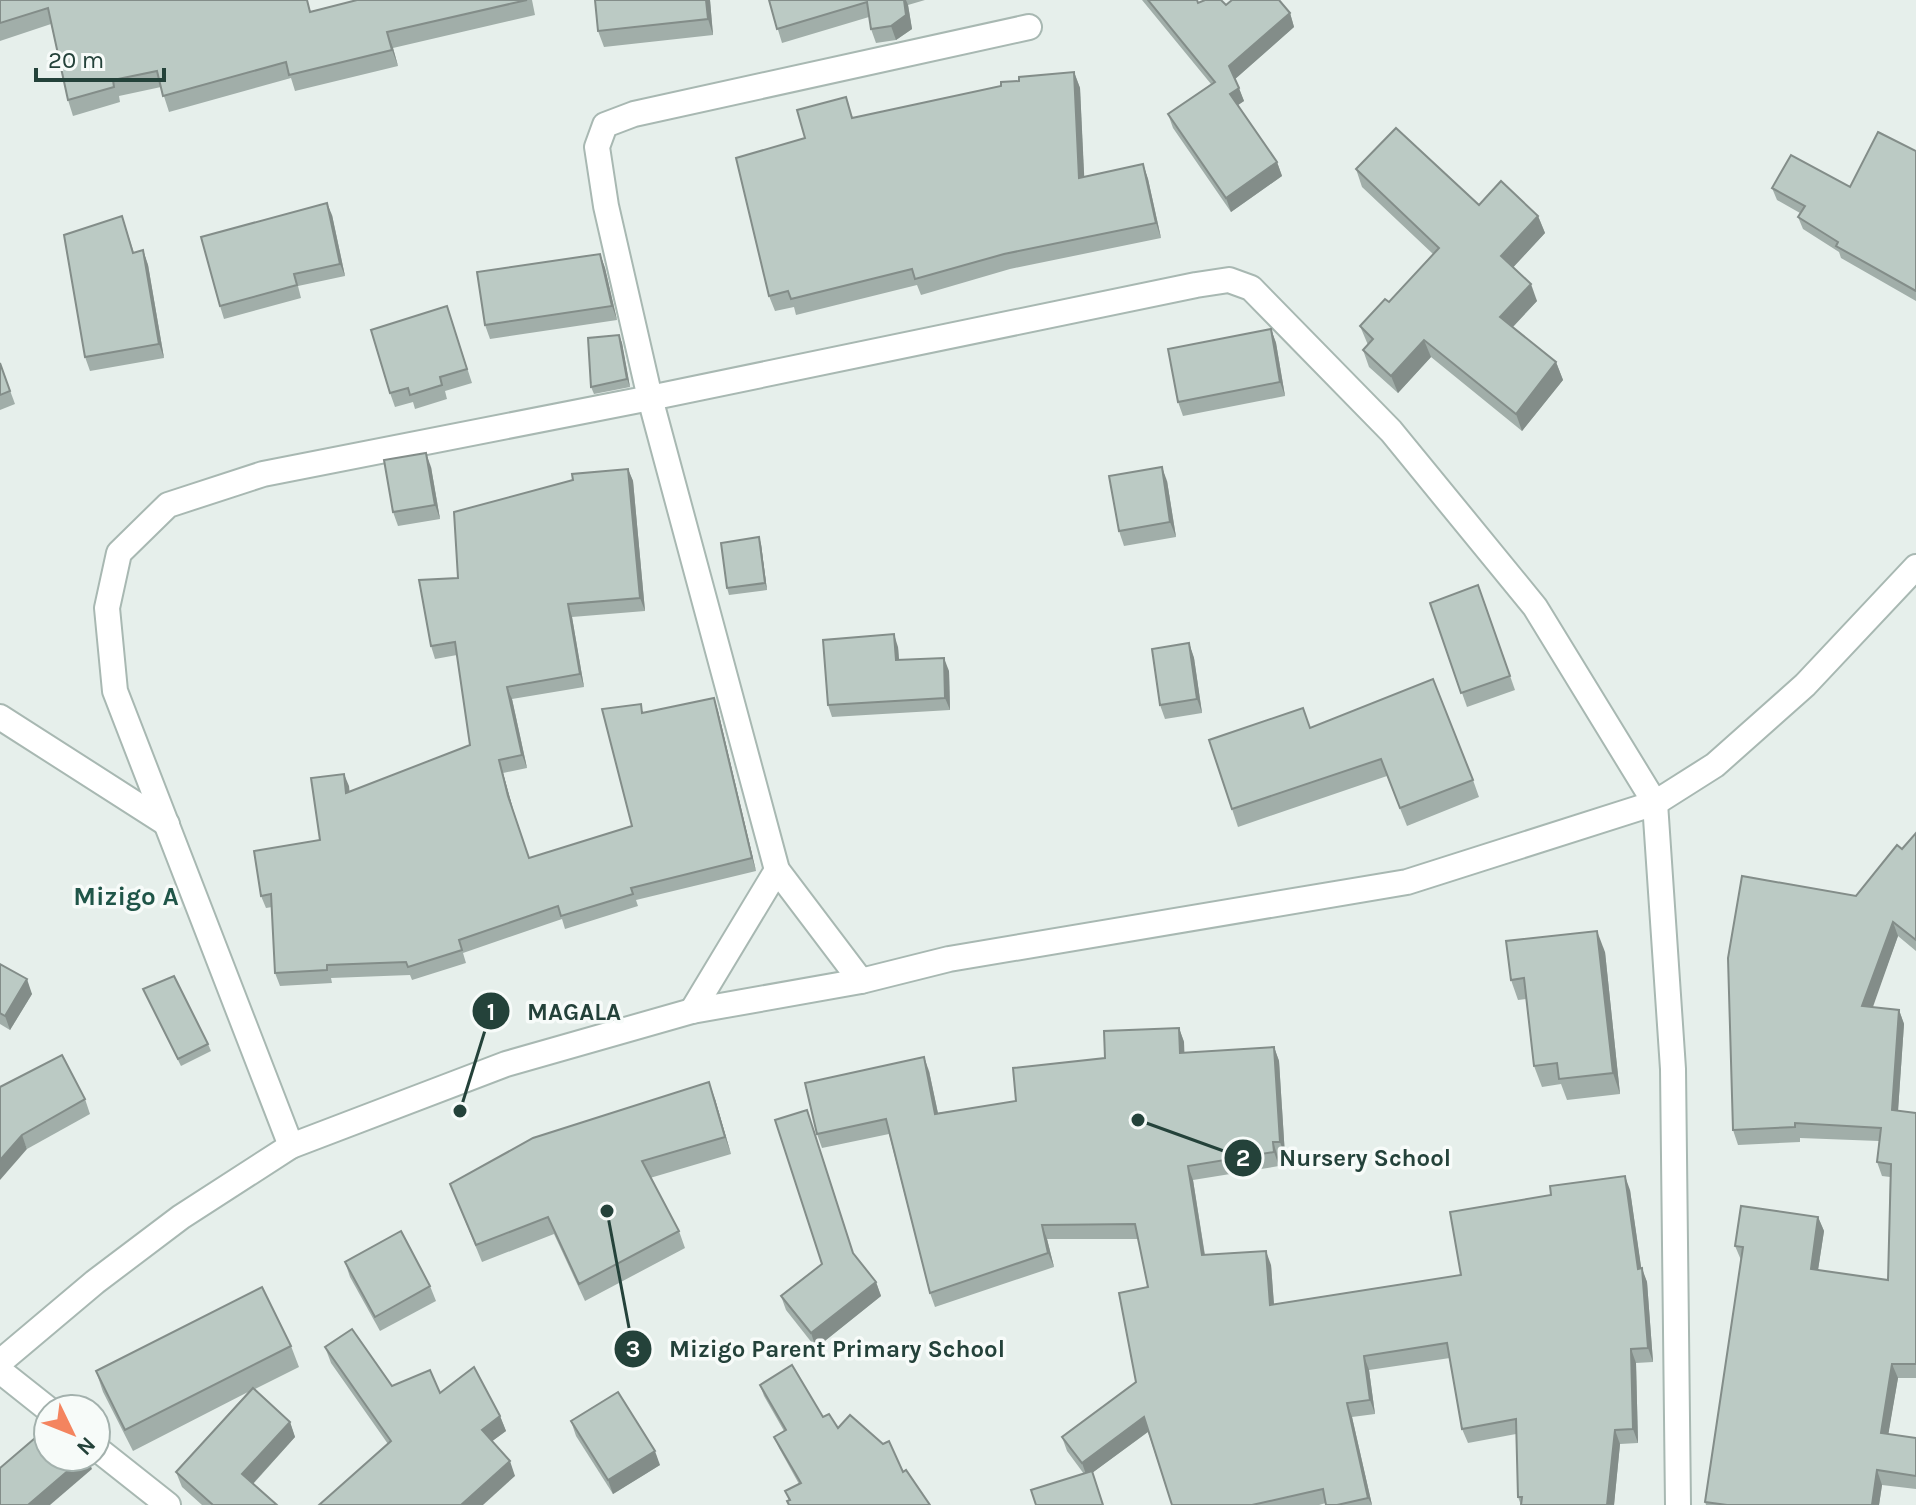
<svg xmlns="http://www.w3.org/2000/svg" width="1916" height="1505" font-family="Karla,sans-serif">
	<style>
		.lines { fill: none; stroke-linecap: round; stroke-linejoin: round }
		.minor-casing { stroke: #a8b8b2; stroke-width: 28 }
		.minor { stroke: #fff; stroke-width: 24 }
		.wall { fill: #a1aea9 }
		.shaded-wall { fill: #838d89 }
		.building { fill: #bbcac4; stroke: #838d89; stroke-width: 2 }
		.labels { text-anchor: middle; dominant-baseline: central; stroke-width: 7; stroke-linejoin: round; paint-order: stroke }
		.quarter-label { font-size: 26px; font-weight: bold; fill: #1f5548; stroke: #f7fbf9 }
		.leader { fill: none; stroke: #24423a; stroke-width: 3 }
		.callout-dot { fill: #24423a; stroke: #f7fbf9; stroke-width: 3 }
		.mark-label { font-size: 24px; text-anchor: middle; font-weight: bold; fill: #fff }
		.callout-label { font-size: 24px; text-anchor: middle; font-weight: bold; fill: #24423a; stroke: #f7fbf9; stroke-width: 7; stroke-linejoin: round; paint-order: stroke }
	</style>
	<rect width="100%" height="100%" fill="#e6efeb"/>
	<g class="lines">
		<!-- minor casing -->
		<g class="minor-casing">
			<g id="minor">
				<polyline points="0,717 167,824"/>
				<polyline points="861,981 777,870 650,398 1196,285 1229,280 1251,288 1391,431 1535,607 1655,803 1673,1069 1678,1505"/>
				<polyline points="692,1011 777,870"/>
				<polyline points="291,1146 115,691 107,608 119,553 168,505 263,474 650,398 606,206 597,147 605,125 634,114 1029,27"/>
				<polyline points="0,1362 95,1282 181,1217 291,1146 506,1064 692,1011 861,981 949,959 1407,882 1655,803 1715,765 1805,685 1916,567"/>
				<polyline points="0,1371 48,1409"/>
				<polyline points="96,1448 168,1505"/>
			</g>
		</g>
		<!-- minor -->
		<use href="#minor" class="minor"/>
	</g>
	<!-- wall -->
	<g class="wall">
		<polygon points="0,0 312,11 357,0 532,0 535,15 393,48 398,66 295,91 291,78 169,112 161,87 119,96 120,102 73,116 68,100 51,24 0,41"/>
		<polygon points="595,0 710,0 713,35 604,47 598,31"/>
		<polygon points="769,0 925,0 908,5 912,29 896,40 876,43 871,29 869,17 782,43"/>
		<polygon points="1142,0 1197,0 1198,3 1290,13 1294,27 1235,79 1244,101 1238,105 1277,162 1282,176 1231,212 1173,128 1168,114 1211,84"/>
		<polygon points="1074,72 1080,88 1084,177 1143,164 1148,179 1161,238 1010,269 921,295 917,285 796,315 794,307 775,311 769,296 805,138 1001,86 1019,81"/>
		<polygon points="1916,151 1916,301 1841,258 1839,252 1803,229 1798,217 1800,213 1777,200 1772,188 1850,187"/>
		<polygon points="1356,169 1479,205 1538,216 1545,233 1513,267 1537,301 1513,327 1556,362 1563,380 1522,431 1431,357 1398,393 1369,367 1363,350 1368,345 1360,326 1389,302 1433,254 1362,187"/>
		<polygon points="332,215 345,276 298,286 301,298 224,319 220,306"/>
		<polygon points="122,216 134,253 143,250 148,265 164,358 90,371 85,357"/>
		<polygon points="600,254 605,268 617,320 490,339 485,325"/>
		<polygon points="447,306 472,383 445,391 447,399 415,409 413,402 395,407 390,393"/>
		<polygon points="1271,329 1276,343 1285,396 1183,416 1178,402"/>
		<polygon points="619,335 622,343 630,387 594,394 591,387"/>
		<polygon points="0,363 15,404 0,410"/>
		<polygon points="431,467 440,519 398,526 393,512"/>
		<polygon points="628,469 633,481 645,611 572,617 584,687 512,699 527,768 503,773 513,809 529,858 632,826 644,713 714,698 718,711 756,871 636,900 638,906 565,929 562,919 463,953 466,963 412,980 410,975 331,978 332,983 280,986 275,973 272,907 266,908 261,896 320,840 349,786 349,792 470,745 457,655 435,659 431,646 458,578"/>
		<polygon points="1167,481 1176,537 1124,546 1119,531"/>
		<polygon points="761,544 767,590 729,595 727,588"/>
		<polygon points="1478,585 1515,690 1467,707 1430,603"/>
		<polygon points="1189,643 1194,658 1202,713 1165,719 1160,705"/>
		<polygon points="898,647 899,660 949,671 950,710 832,717 828,705"/>
		<polygon points="1310,727 1473,780 1479,797 1407,826 1387,776 1238,827 1209,740"/>
		<polygon points="1916,833 1916,951 1898,936 1872,1007 1899,1010 1904,1024 1898,1111 1916,1113 1916,1378 1898,1378 1888,1434 1916,1438 1916,1489 1882,1485 1879,1505 1706,1505 1705,1502 1741,1260 1735,1246 1818,1217 1824,1231 1818,1270 1888,1280 1890,1177 1882,1176 1877,1162 1879,1141 1800,1138 1800,1142 1738,1145 1733,1130 1856,896 1902,849"/>
		<polygon points="1605,952 1620,1094 1567,1100 1561,1084 1542,1087 1534,1066 1527,999 1518,1000 1511,980"/>
		<polygon points="0,964 32,994 10,1030 0,1024"/>
		<polygon points="143,989 208,1044 211,1051 181,1066"/>
		<polygon points="1179,1028 1184,1042 1184,1053 1274,1047 1279,1061 1285,1156 1278,1157 1279,1166 1193,1180 1205,1255 1271,1265 1274,1304 1461,1275 1630,1190 1641,1268 1647,1282 1653,1362 1636,1363 1638,1443 1620,1444 1614,1505 1521,1505 1518,1497 1516,1434 1468,1443 1462,1429 1450,1358 1369,1370 1375,1414 1352,1417 1372,1505 1326,1505 1326,1503 1319,1505 1172,1505 1148,1432 1092,1473 1103,1505 1036,1505 1084,1474 1067,1451 1062,1437 1136,1382 1148,1287 1138,1239 1047,1239 1054,1267 935,1307 930,1293 889,1134 822,1148 817,1134 929,1071 938,1113 1016,1101 1105,1058"/>
		<polygon points="0,1087 85,1099 90,1114 27,1149"/>
		<polygon points="715,1099 731,1154 650,1178 679,1231 685,1248 585,1301 554,1234 482,1262 450,1184"/>
		<polygon points="854,1254 876,1282 881,1296 816,1348 786,1310 781,1296"/>
		<polygon points="345,1262 430,1286 436,1301 380,1331 350,1277"/>
		<polygon points="291,1346 299,1367 255,1389 290,1422 295,1437 253,1484 277,1505 202,1505 182,1487 176,1472 248,1392 133,1451 103,1392 96,1371"/>
		<polygon points="325,1347 392,1386 440,1393 500,1416 506,1431 492,1441 515,1476 388,1444 331,1363"/>
		<polygon points="760,1385 823,1417 838,1428 903,1472 930,1505 788,1505 787,1501 789,1500 785,1491 799,1484 779,1448 774,1437 784,1431 764,1396"/>
		<polygon points="571,1421 660,1465 613,1494 576,1436"/>
	</g>
	<!-- shaded-wall -->
	<g class="shaded-wall">
		<polygon points="706,0 710,0 713,35 708,19"/>
		<polygon points="904,0 906,0 908,5 912,29 896,40 891,26"/>
		<polygon points="1290,13 1294,27 1234,80 1229,66"/>
		<polygon points="387,32 393,48 398,66 392,50"/>
		<polygon points="1074,72 1080,88 1085,193 1079,178"/>
		<polygon points="1239,88 1244,101 1235,107 1230,94"/>
		<polygon points="1277,162 1282,176 1231,212 1226,198"/>
		<polygon points="1143,164 1148,179 1161,238 1156,223"/>
		<polygon points="327,203 332,215 345,276 340,264"/>
		<polygon points="1538,216 1545,233 1508,273 1501,256"/>
		<polygon points="143,250 148,265 164,358 159,344"/>
		<polygon points="600,254 605,268 617,320 612,306"/>
		<polygon points="1531,284 1537,301 1506,334 1500,317"/>
		<polygon points="1271,329 1276,343 1285,396 1280,382"/>
		<polygon points="619,335 622,343 630,387 627,379"/>
		<polygon points="1424,340 1431,357 1398,393 1391,376"/>
		<polygon points="1556,362 1563,380 1522,431 1516,414"/>
		<polygon points="426,453 431,467 440,519 435,505"/>
		<polygon points="1162,467 1167,481 1176,537 1170,522"/>
		<polygon points="628,469 633,481 645,611 640,598"/>
		<polygon points="759,537 761,544 767,590 765,583"/>
		<polygon points="568,604 572,617 584,687 580,674"/>
		<polygon points="894,634 898,647 900,673 896,660"/>
		<polygon points="1189,643 1194,658 1202,713 1197,699"/>
		<polygon points="944,658 949,671 950,710 945,698"/>
		<polygon points="507,687 512,699 527,768 522,755"/>
		<polygon points="714,698 718,711 756,871 752,858"/>
		<polygon points="499,760 503,773 513,809 508,796"/>
		<polygon points="344,774 349,786 351,806 346,793"/>
		<polygon points="1893,922 1898,936 1868,1021 1862,1006"/>
		<polygon points="1597,931 1605,952 1620,1094 1613,1073"/>
		<polygon points="27,979 32,994 10,1030 5,1016"/>
		<polygon points="1899,1010 1904,1024 1897,1125 1892,1110"/>
		<polygon points="1179,1028 1184,1042 1185,1067 1180,1053"/>
		<polygon points="1274,1047 1279,1061 1285,1156 1280,1142"/>
		<polygon points="924,1057 929,1071 941,1128 935,1114"/>
		<polygon points="709,1082 715,1099 731,1154 725,1137"/>
		<polygon points="22,1135 27,1149 0,1180 0,1160"/>
		<polygon points="1273,1142 1278,1157 1279,1166 1274,1152"/>
		<polygon points="1188,1166 1193,1180 1207,1270 1202,1255"/>
		<polygon points="1625,1176 1630,1190 1643,1280 1642,1268 1647,1282 1653,1362 1648,1348"/>
		<polygon points="1818,1217 1824,1231 1816,1283 1811,1269"/>
		<polygon points="1042,1225 1047,1239 1054,1267 1048,1253"/>
		<polygon points="1266,1251 1271,1265 1275,1319 1270,1305"/>
		<polygon points="876,1282 881,1296 816,1348 811,1333"/>
		<polygon points="1631,1349 1636,1363 1638,1443 1633,1429"/>
		<polygon points="1364,1356 1369,1370 1375,1414 1370,1400"/>
		<polygon points="1892,1364 1898,1378 1886,1448 1881,1433"/>
		<polygon points="1347,1403 1352,1417 1372,1505 1368,1498"/>
		<polygon points="500,1416 506,1431 487,1445 482,1430"/>
		<polygon points="1144,1417 1149,1431 1092,1473 1103,1505 1087,1477 1082,1463"/>
		<polygon points="290,1422 295,1437 248,1489 242,1474"/>
		<polygon points="1615,1430 1620,1444 1614,1505 1607,1505"/>
		<polygon points="655,1451 660,1465 613,1494 608,1480"/>
		<polygon points="84,1457 87,1457 92,1469 50,1505 28,1505"/>
		<polygon points="510,1461 515,1476 483,1505 461,1505"/>
		<polygon points="1877,1470 1882,1485 1879,1505 1872,1505"/>
	</g>
	<!-- building -->
	<g class="building">
		<polygon points="0,0 307,0 310,12 357,0 527,0 387,32 392,50 289,75 286,62 163,96 157,71 113,80 114,87 68,100 48,8 0,23"/>
		<polygon points="595,0 706,0 708,19 598,31"/>
		<polygon points="769,0 904,0 906,15 891,26 871,29 867,2 777,29"/>
		<polygon points="1148,0 1197,0 1198,3 1205,0 1221,0 1226,5 1232,0 1279,0 1290,13 1229,66 1239,88 1230,94 1277,162 1226,198 1168,114 1215,82"/>
		<polygon points="1074,72 1079,178 1143,164 1156,223 1004,254 915,279 912,269 791,299 788,291 769,296 736,158 805,138 797,110 846,97 852,118 1001,86 1001,82 1019,81 1019,77"/>
		<polygon points="1396,128 1479,205 1501,181 1538,216 1501,256 1531,284 1500,317 1556,362 1516,414 1424,340 1391,376 1363,350 1373,339 1360,326 1385,299 1389,302 1439,248 1356,169"/>
		<polygon points="1878,132 1916,151 1916,291 1836,246 1838,242 1798,217 1805,206 1772,188 1791,155 1850,187"/>
		<polygon points="327,203 340,264 294,274 297,285 220,306 201,237"/>
		<polygon points="122,216 133,253 143,250 159,344 85,357 64,235"/>
		<polygon points="600,254 612,306 485,325 477,272"/>
		<polygon points="447,306 467,369 440,377 442,385 410,395 408,388 390,393 371,330"/>
		<polygon points="1271,329 1280,382 1178,402 1168,349"/>
		<polygon points="619,335 627,379 591,387 588,338"/>
		<polygon points="0,363 10,391 0,395"/>
		<polygon points="426,453 435,505 393,512 384,460"/>
		<polygon points="1162,467 1170,522 1119,531 1109,476"/>
		<polygon points="628,469 640,598 568,604 580,674 507,687 522,755 499,760 508,796 529,858 632,826 602,709 641,704 642,713 714,698 752,858 631,888 633,894 561,916 558,906 459,940 462,950 408,967 406,962 327,965 327,970 275,973 271,894 261,896 254,851 320,840 311,778 344,774 346,793 470,745 455,642 431,646 419,580 458,578 454,512 573,480 572,474"/>
		<polygon points="759,537 765,583 727,588 721,543"/>
		<polygon points="1478,585 1510,676 1461,693 1430,603"/>
		<polygon points="894,634 896,660 944,658 945,698 828,705 823,640"/>
		<polygon points="1189,643 1197,699 1160,705 1152,649"/>
		<polygon points="1433,679 1473,780 1400,808 1381,759 1232,809 1209,740 1303,708 1310,728"/>
		<polygon points="1916,833 1916,940 1893,922 1862,1006 1899,1010 1892,1110 1916,1113 1916,1364 1892,1364 1881,1433 1916,1438 1916,1476 1877,1470 1872,1505 1727,1505 1705,1502 1743,1247 1735,1246 1741,1206 1818,1217 1811,1269 1888,1280 1891,1164 1877,1162 1881,1128 1795,1123 1795,1127 1733,1130 1728,958 1742,876 1856,896 1897,845 1902,849"/>
		<polygon points="1597,931 1613,1073 1559,1079 1557,1063 1534,1066 1524,978 1511,980 1506,941"/>
		<polygon points="0,964 27,979 5,1016 0,1013"/>
		<polygon points="174,976 208,1044 178,1059 143,989"/>
		<polygon points="1179,1028 1180,1053 1274,1047 1280,1142 1273,1142 1274,1152 1188,1166 1202,1255 1266,1251 1270,1305 1461,1275 1450,1212 1551,1195 1550,1186 1625,1176 1638,1269 1642,1268 1648,1348 1631,1349 1633,1429 1615,1430 1607,1505 1521,1505 1522,1497 1518,1497 1516,1419 1462,1429 1447,1343 1364,1356 1370,1400 1347,1403 1368,1498 1337,1505 1326,1505 1323,1489 1252,1505 1172,1505 1144,1417 1082,1463 1062,1437 1136,1382 1119,1293 1148,1287 1135,1224 1042,1225 1048,1253 930,1293 886,1119 817,1134 805,1083 924,1057 935,1114 1016,1101 1013,1068 1105,1058 1104,1031"/>
		<polygon points="62,1055 85,1099 22,1135 0,1160 0,1087"/>
		<polygon points="709,1082 725,1137 642,1161 679,1231 579,1284 548,1217 476,1245 450,1184 533,1138"/>
		<polygon points="807,1110 853,1253 876,1282 811,1333 781,1296 822,1264 775,1120"/>
		<polygon points="401,1231 430,1286 375,1317 345,1262"/>
		<polygon points="262,1287 291,1346 125,1430 96,1371"/>
		<polygon points="352,1329 392,1386 430,1370 440,1393 474,1367 500,1416 482,1430 510,1461 461,1505 319,1505 391,1441 325,1347"/>
		<polygon points="792,1365 823,1417 829,1414 838,1428 850,1415 883,1444 889,1441 903,1472 906,1470 930,1505 789,1505 787,1501 790,1500 785,1491 801,1483 774,1437 786,1430 760,1385"/>
		<polygon points="253,1388 290,1422 242,1474 277,1505 213,1505 176,1472"/>
		<polygon points="618,1392 655,1451 608,1480 571,1421"/>
		<polygon points="48,1427 48,1457 84,1457 28,1505 0,1505 0,1468"/>
		<polygon points="1092,1471 1103,1505 1036,1505 1031,1490"/>
	</g>
	<g class="labels">
		<!-- quarter labels -->
		<g class="quarter-label">
			<text x="126" y="896">Mizigo A</text>
		</g>
	</g>
	<!-- callouts -->
	<path class="leader" d="M460 1111L491 1011M1138 1120L1243 1158M607 1211L633 1349"/>
	<g class="callout-dot">
		<circle cx="460" cy="1111" r="8"/>
		<circle cx="1138" cy="1120" r="8"/>
		<circle cx="607" cy="1211" r="8"/>
		<circle cx="491" cy="1011" r="20"/>
		<circle cx="1243" cy="1158" r="20"/>
		<circle cx="633" cy="1349" r="20"/>
	</g>
	<g class="mark-label">
		<text x="491" y="1020">1</text>
		<text x="1243" y="1166">2</text>
		<text x="633" y="1357">3</text>
	</g>
	<g class="callout-label">
		<text x="574" y="1020">MAGALA</text>
		<text x="1365" y="1166">Nursery School</text>
		<text x="837" y="1357">Mizigo Parent Primary School</text>
	</g>
	<!-- north arrow -->
	<g transform="translate(72 1433) rotate(133)"><circle r="38" fill="#f7fbf9" stroke="#a3b1ad" stroke-width="2"/>
	<path d="M0-6L14 30L0 20L-14 30Z" fill="#f4845f"/>
	<text y="-12" font-size="22" font-weight="bold" text-anchor="middle" fill="#24423a">N</text>
	</g>
	<!-- scale -->
	<path d="M36 68v12h128v-12" fill="none" stroke="#24423a" stroke-width="4"/>
	<text x="48" y="68" font-size="24" fill="#24423a" stroke="#f7fbf9" stroke-width="6" paint-order="stroke">20 m</text>
</svg>
